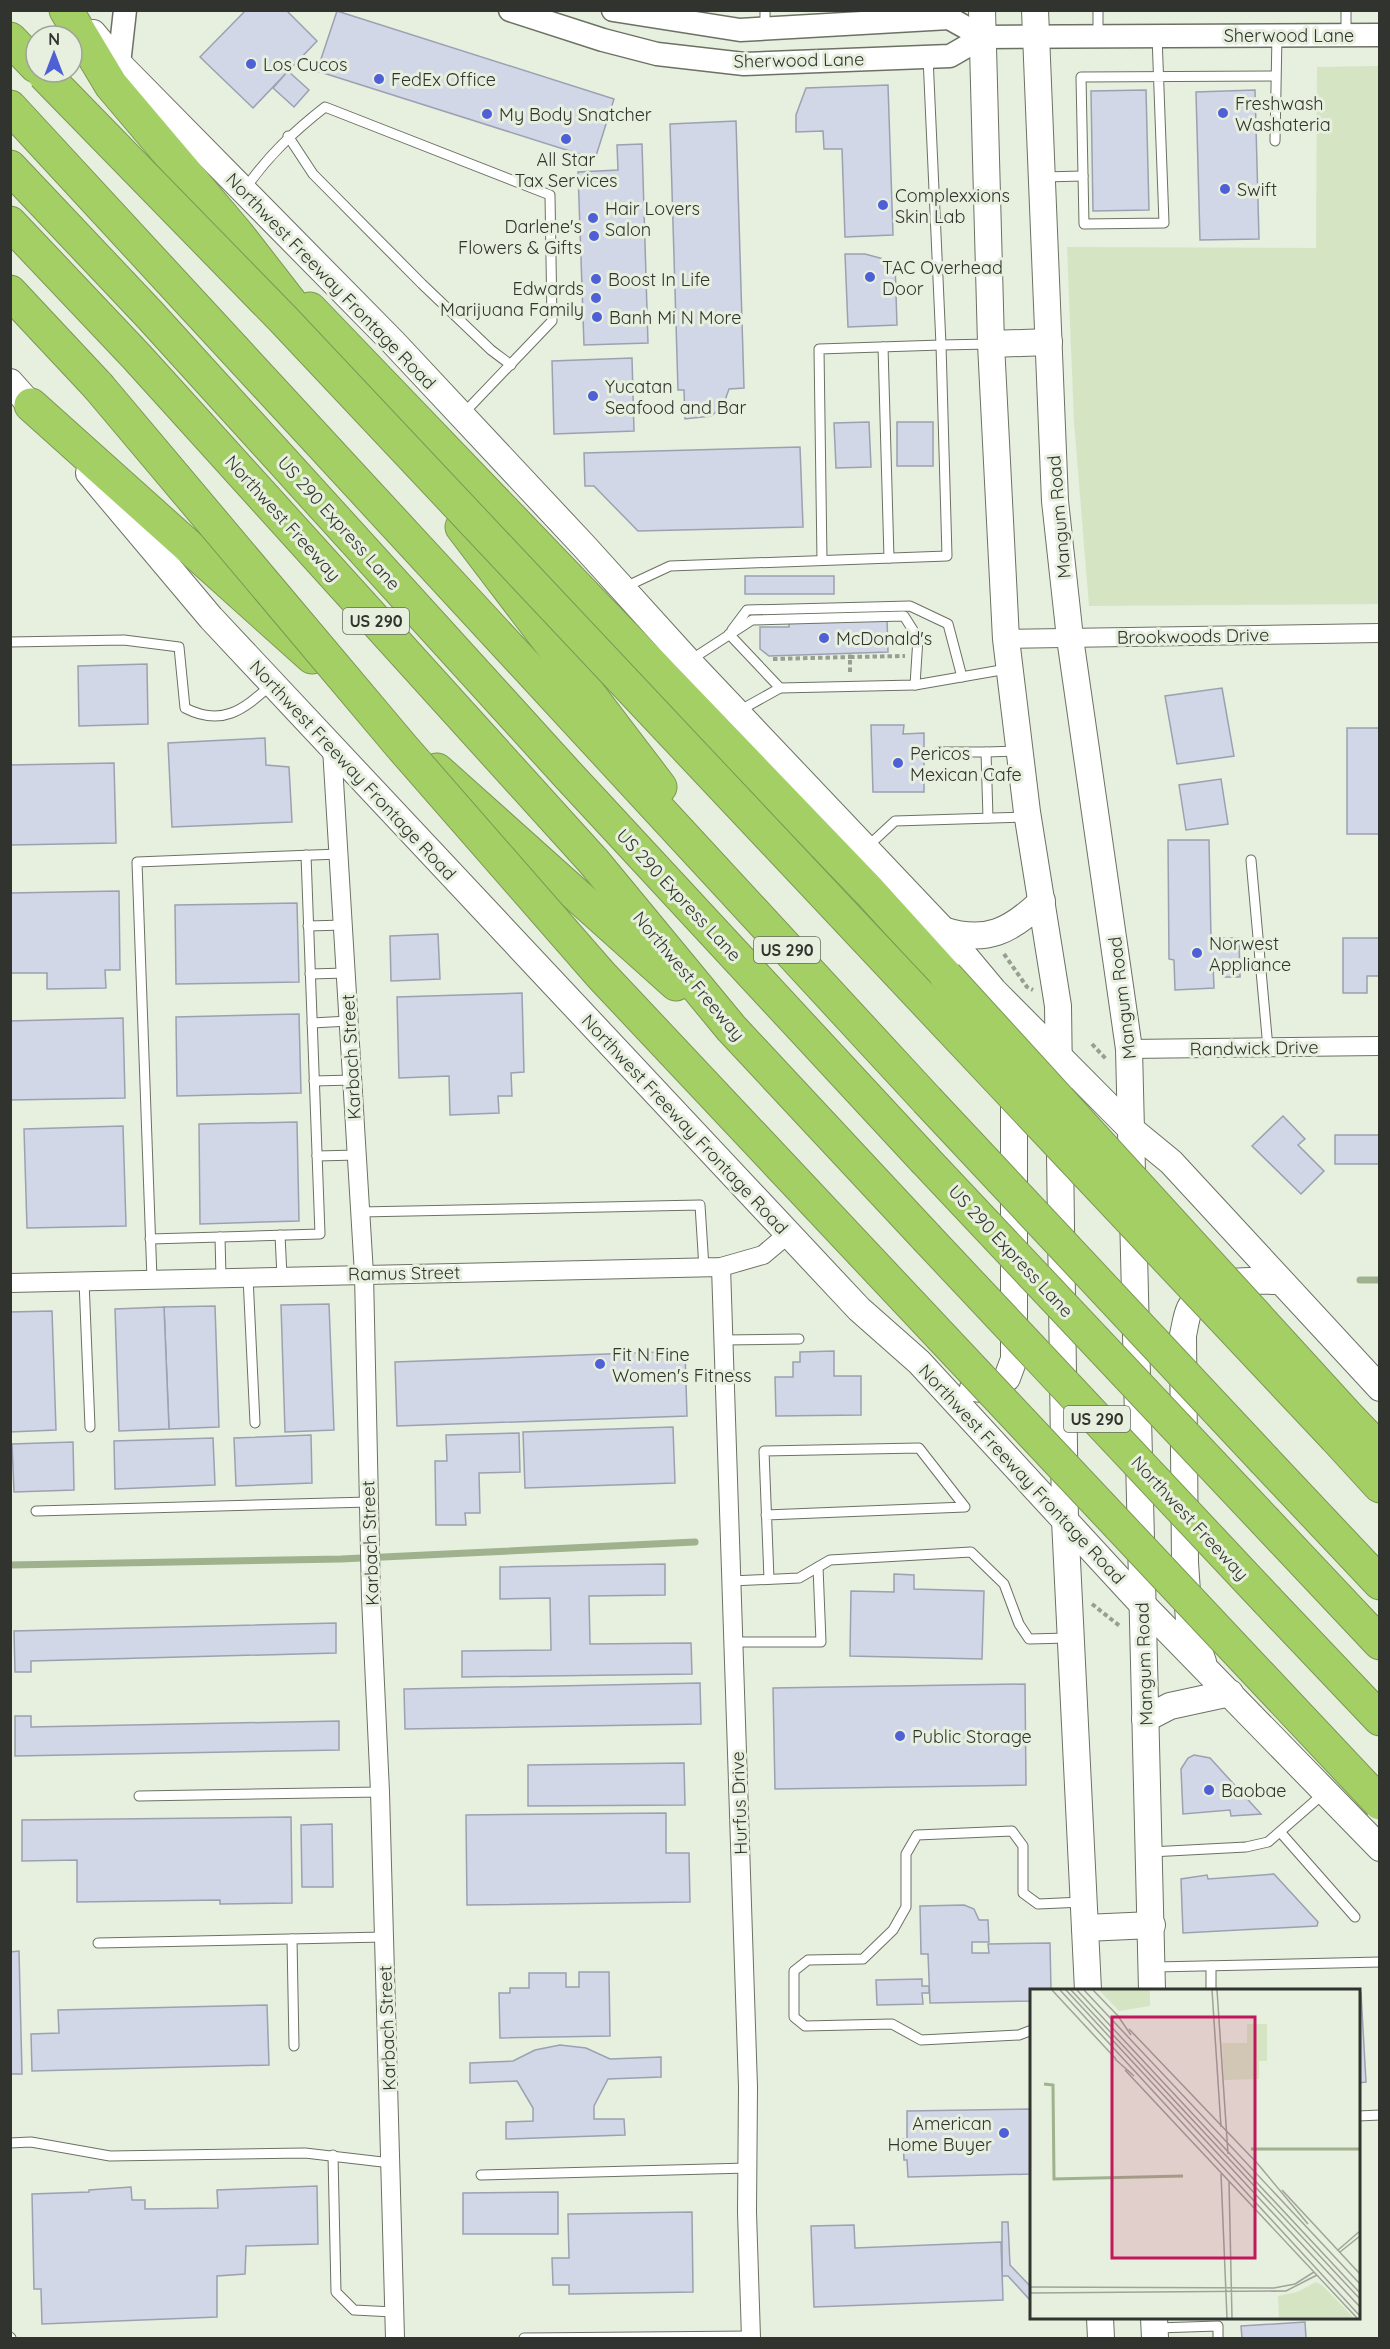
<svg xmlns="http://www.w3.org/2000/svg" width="1390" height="2349" font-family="Quicksand,sans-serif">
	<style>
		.green { fill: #d5e5c3 }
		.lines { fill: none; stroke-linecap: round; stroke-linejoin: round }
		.stream { stroke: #a0b18d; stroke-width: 7 }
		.building { fill: #d2d7e8; stroke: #9ca1b1; stroke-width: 1.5 }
		.service-casing { stroke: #6b7263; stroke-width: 11 }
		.minor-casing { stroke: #6b7263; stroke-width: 20 }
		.tertiary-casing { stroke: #6b7263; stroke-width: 25 }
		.secondary-casing { stroke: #6b7263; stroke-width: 28 }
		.motorway-casing { stroke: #7b9952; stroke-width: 35 }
		.path { stroke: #989e92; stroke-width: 4; stroke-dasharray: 4.5 3; stroke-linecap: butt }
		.service { stroke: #fff; stroke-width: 9 }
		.minor { stroke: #fff; stroke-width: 18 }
		.tertiary { stroke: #fff; stroke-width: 22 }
		.secondary { stroke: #fff; stroke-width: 26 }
		.motorway { stroke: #a3cf65; stroke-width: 33 }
		.motorway-bridge-casing { stroke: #7b9952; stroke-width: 35; stroke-linecap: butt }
		.motorway-bridge { stroke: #a3cf65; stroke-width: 33 }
		.poi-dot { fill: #4f60d6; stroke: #e7efde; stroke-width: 2 }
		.labels { text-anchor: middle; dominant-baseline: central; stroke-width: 6; stroke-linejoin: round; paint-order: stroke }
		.shield { fill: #e7efde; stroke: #686c63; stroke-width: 1.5 }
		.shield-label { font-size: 16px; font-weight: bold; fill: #31342e }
		.street-label { font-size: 18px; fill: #31342e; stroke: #e7efde }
		.poi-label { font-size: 18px; fill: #31342e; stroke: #e7efde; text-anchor: start }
		.inset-river { fill: none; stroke: #a0b18d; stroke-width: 3 }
		.inset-road { fill: none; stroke: #9ea498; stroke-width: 1.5 }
		.view { fill: #c2185b; fill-opacity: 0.15; stroke: #c2185b; stroke-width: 3 }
		.inset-edge { fill: none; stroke: #31342e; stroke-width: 3 }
	</style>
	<rect width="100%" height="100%" fill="#e7efde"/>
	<!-- green -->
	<polygon class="green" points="1379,66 1379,604 1089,606 1074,422 1067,247 1316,248 1317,67"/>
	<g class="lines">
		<!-- stream -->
		<g class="stream">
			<polyline points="1360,1280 1380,1280"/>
			<polyline points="10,1565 341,1559 695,1542"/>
		</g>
	</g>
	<!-- building -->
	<g class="building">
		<polygon points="246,10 286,10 317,41 253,108 200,57"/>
		<polygon points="337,11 614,99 595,159 317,71"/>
		<polygon points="288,71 309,90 294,107 273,88"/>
		<polygon points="888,85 893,235 845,237 842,149 824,149 823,131 796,132 796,115 806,88"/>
		<polygon points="1146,90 1149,210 1093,211 1091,91"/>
		<polygon points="1255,90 1259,239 1200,240 1196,92"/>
		<polygon points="736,121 744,388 729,389 723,406 711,416 685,419 684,390 678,390 670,124"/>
		<polygon points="642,144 648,343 584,345 578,172 618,170 617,145"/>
		<polygon points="845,254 865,254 895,262 897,325 848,327"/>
		<polygon points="632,358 634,431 554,434 552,361"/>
		<polygon points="869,422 871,467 836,468 834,423"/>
		<rect x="897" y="422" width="36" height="44"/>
		<polygon points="800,447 803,527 638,531 594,486 585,486 584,453"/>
		<rect x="745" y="576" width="89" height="18"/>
		<polygon points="887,618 888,652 769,656 760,649 760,627 789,627 789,621"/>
		<polygon points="147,664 148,724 79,726 78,666"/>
		<polygon points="1222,688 1234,756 1177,764 1165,696"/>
		<polygon points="871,725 904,725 903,734 924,733 924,792 873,792"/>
		<rect x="1347" y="728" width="33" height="106"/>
		<polygon points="265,738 266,765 289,767 292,822 172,827 168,743"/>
		<polygon points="114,763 116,843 10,845 10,765"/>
		<polygon points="1221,779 1228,824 1186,830 1179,785"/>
		<polygon points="1168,840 1209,840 1211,938 1239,938 1240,977 1222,977 1221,965 1213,965 1214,988 1175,990 1174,960 1169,959"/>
		<polygon points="119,891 120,970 105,970 106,988 47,989 47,973 10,973 10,893"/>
		<polygon points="297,903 299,982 176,984 175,905"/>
		<polygon points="438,934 440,979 391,981 390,936"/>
		<polygon points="1343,938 1380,938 1380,976 1367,976 1367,993 1343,993"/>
		<polygon points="522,993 524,1072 511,1073 512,1096 498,1096 499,1113 450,1115 449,1076 399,1078 397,997"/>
		<polygon points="299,1014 301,1093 177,1096 176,1017"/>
		<polygon points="123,1018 125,1098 10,1100 10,1021"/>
		<polygon points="1283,1116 1305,1139 1298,1145 1324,1171 1301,1194 1252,1146"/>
		<polygon points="297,1122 299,1221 200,1224 199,1124"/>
		<polygon points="123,1126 126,1226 27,1228 24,1129"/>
		<rect x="1335" y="1135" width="45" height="29"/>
		<polygon points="329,1304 334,1430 285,1432 281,1305"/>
		<polygon points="215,1306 219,1427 169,1429 164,1307"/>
		<polygon points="164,1307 169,1429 119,1431 115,1309"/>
		<polygon points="52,1311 56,1430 10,1432 10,1312"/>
		<polygon points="685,1351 687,1416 397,1426 395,1362"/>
		<polygon points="834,1351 834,1376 861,1376 861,1415 776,1416 775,1377 793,1377 793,1362 800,1362 800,1352"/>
		<polygon points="673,1427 675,1483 525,1488 523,1432"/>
		<polygon points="519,1433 520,1472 479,1473 480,1513 465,1513 466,1525 436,1525 435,1461 447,1461 446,1435"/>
		<polygon points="311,1435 312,1483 236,1486 234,1438"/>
		<polygon points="213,1438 215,1485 115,1489 114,1441"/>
		<polygon points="73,1442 74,1490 14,1492 12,1444"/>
		<polygon points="665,1564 665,1595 589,1596 590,1644 691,1643 692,1674 462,1677 462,1651 551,1650 550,1598 500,1599 500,1567"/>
		<polygon points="894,1574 914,1575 914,1589 984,1591 982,1659 850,1656 851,1591 894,1592"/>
		<polygon points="336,1623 336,1653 31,1661 31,1672 15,1672 14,1631"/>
		<polygon points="700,1683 701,1724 405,1729 404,1689"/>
		<polygon points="1025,1684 1026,1785 775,1789 773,1688"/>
		<polygon points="15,1716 31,1716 31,1727 339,1721 339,1750 15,1756"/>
		<polygon points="1194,1755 1210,1758 1261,1814 1231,1816 1230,1810 1183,1814 1181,1769 1188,1758"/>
		<polygon points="684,1763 685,1805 528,1806 528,1765"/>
		<polygon points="666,1813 666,1853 689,1853 690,1902 467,1905 466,1815"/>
		<polygon points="291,1817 292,1903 220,1904 220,1900 77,1902 77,1860 22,1861 22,1820"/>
		<polygon points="332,1824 333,1887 302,1887 301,1825"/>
		<polygon points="1274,1874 1318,1922 1317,1926 1183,1933 1181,1879 1207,1875 1208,1879"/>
		<polygon points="964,1905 974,1909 979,1920 988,1920 989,1942 972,1942 972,1953 989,1953 988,1944 1050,1943 1051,1990 1032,1990 1032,2001 930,2003 928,1954 921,1954 920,1906"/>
		<polygon points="19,1951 22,2074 10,2074 10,1952"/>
		<polygon points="579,1972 609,1972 610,2036 500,2038 499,1993 510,1993 510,1988 529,1988 529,1973 566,1973 566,1987 579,1987"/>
		<polygon points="922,1979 922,1986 929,1986 929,1993 922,1993 923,2004 877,2005 876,1980"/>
		<polygon points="1358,1993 1361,1993 1366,2082 1358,2083"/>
		<polygon points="267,2005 269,2065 32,2071 31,2034 59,2033 58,2010"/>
		<polygon points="560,2045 586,2048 610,2059 661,2057 661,2077 608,2079 594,2106 594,2119 624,2119 625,2135 506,2139 506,2122 533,2121 533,2108 517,2081 470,2083 470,2063 513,2061 535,2050"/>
		<polygon points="1032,2109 1032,2174 908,2177 907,2160 904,2160 903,2139 907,2139 907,2111"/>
		<polygon points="317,2186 318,2244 246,2246 245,2274 217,2276 217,2317 42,2324 41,2289 34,2289 32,2194 89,2192 89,2190 131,2187 132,2200 145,2200 145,2209 218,2208 217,2190"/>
		<polygon points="558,2192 558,2234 463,2234 463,2193"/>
		<polygon points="692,2212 693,2292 569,2294 569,2285 553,2285 552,2258 569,2258 568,2214"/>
		<polygon points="1002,2222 1008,2222 1010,2265 1032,2288 1030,2300 1008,2276 1002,2276"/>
		<polygon points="854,2225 855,2248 1001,2242 1003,2300 814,2307 811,2226"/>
		<polygon points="1305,2322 1306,2338 1242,2338 1241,2326"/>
	</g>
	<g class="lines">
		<!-- service casing -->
		<g class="service-casing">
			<g id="service">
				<polyline points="1098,10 1098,36"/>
				<polyline points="1346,10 1346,35"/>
				<polyline points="765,28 765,10"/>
				<polyline points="1157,36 1164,223 1084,224 1081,77 1275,76"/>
				<polyline points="288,136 313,174 422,284 491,350 511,365"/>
				<polyline points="1275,141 1277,35"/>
				<polyline points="1043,177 1083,176"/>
				<path d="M 245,189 C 268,156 293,132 325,107 L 550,195 L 552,321 L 462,415"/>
				<polyline points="883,347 889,558"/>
				<polyline points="822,560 819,349 941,345 928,57"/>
				<polyline points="625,587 670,566 947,556 941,345 990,344"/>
				<polyline points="732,630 747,610 910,606 948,624 962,677"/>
				<polyline points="729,634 780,688"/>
				<path d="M 10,642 L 124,640 L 179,647 L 185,708 C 222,727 243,710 271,685"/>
				<polyline points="689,661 752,620 904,616 918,638 915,685"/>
				<polyline points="737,712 780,688 915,685 1007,669"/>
				<polyline points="938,752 986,752 988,818"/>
				<polyline points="986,752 1019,751"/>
				<polyline points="867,847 895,821 1026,817"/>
				<polyline points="1251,860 1268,1048"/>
				<polyline points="308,926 344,925"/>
				<polyline points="310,974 346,973"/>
				<polyline points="312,1023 349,1021"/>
				<polyline points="314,1081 353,1080"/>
				<polyline points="317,1156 357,1155"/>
				<polyline points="360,1212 700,1205 704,1268"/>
				<polyline points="280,1235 282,1276"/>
				<polyline points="220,1237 221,1277"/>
				<polyline points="150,1239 320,1234 306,855"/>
				<polyline points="248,1277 255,1423"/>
				<polyline points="152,1279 137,862 339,854"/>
				<polyline points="84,1281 90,1427"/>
				<polyline points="723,1340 799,1339"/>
				<polyline points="36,1511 369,1502"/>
				<polyline points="766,1515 965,1507 919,1448 764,1451 769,1579"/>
				<polyline points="731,1581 799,1578 830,1560 971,1552 1004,1584 1019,1624 1029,1639 1068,1638"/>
				<polyline points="733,1642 821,1642 818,1567"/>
				<polyline points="139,1796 380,1792"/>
				<polyline points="1281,1833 1355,1917"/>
				<polyline points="1150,1852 1246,1847 1268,1842 1323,1794"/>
				<polyline points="292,1939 294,2046"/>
				<polyline points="98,1943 384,1937"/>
				<polyline points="1211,1966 1211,1990"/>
				<polyline points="1155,1967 1380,1962"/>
				<polyline points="1032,2030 1019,2035 921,2040 892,2024 805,2026 794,2017 794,1971 808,1960 863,1959 893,1930 906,1907 906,1854 917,1835 1012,1831 1023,1846 1023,1893 1038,1904 1083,1902"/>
				<polyline points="1358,2116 1380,2115"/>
				<polyline points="10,2143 31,2142 110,2156 305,2153 391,2163"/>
				<polyline points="333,2155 336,2292 354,2310 394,2312"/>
				<polyline points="481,2175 748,2168"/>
				<polyline points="1157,2328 1218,2326 1218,2338"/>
				<polyline points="10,2337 11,2338"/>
				<polyline points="524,2338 751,2336"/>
			</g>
		</g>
		<!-- minor casing -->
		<g class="minor-casing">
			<g id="minor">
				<polyline points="1006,639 1380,633"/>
				<polyline points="332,748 364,1274 371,1597 380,1792 395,2338"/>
				<polyline points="1129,1049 1380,1046"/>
				<polyline points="721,1267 748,2087 747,2212 751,2338"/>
				<polyline points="10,1283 721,1267 763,1255 788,1234"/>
			</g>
		</g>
		<!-- tertiary casing -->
		<g class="tertiary-casing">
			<g id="tertiary">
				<polyline points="510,10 603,40 657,54 744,64 950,56 983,37 1380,35"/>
				<polyline points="613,10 740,30 949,18 983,37"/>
				<polyline points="119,64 125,10"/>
			</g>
		</g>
		<!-- secondary casing -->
		<g class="secondary-casing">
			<g id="secondary">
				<polyline points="982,10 991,344 1006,639 1027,812 1058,1006 1065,1520 1088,1990"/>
				<polyline points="1035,10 1055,501 1070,638 1129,1049 1152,1990"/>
				<polyline points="93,33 119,64 393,342 583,545 688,661 943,930 994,991 1132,1130 1171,1162 1380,1388"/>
				<polyline points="991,344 1049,342"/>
				<polyline points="10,382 42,418"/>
				<polyline points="89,473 211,618 859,1309 919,1362 1142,1604 1380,1848"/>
				<path d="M 943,930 C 986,944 1011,931 1042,901"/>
				<polyline points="973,1388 993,1390 1007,1378 1014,1359 1014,1086"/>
				<path d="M 1203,1662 L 1189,1621 L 1185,1563 L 1183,1335 C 1185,1327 1186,1316 1190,1308 C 1206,1276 1250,1281 1279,1281"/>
				<polyline points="1145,1719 1170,1706 1230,1693"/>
				<polyline points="1085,1928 1152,1925"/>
				<polyline points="1100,2318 1101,2338"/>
				<polyline points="1154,2318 1155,2338"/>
			</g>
		</g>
		<!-- motorway casing -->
		<g class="motorway-casing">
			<g id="motorway">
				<polyline points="66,10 111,85 238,235 318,338"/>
				<polyline points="10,39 36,66"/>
				<polyline points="10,107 927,1100"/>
				<polyline points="10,167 149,314 567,774 924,1159"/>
				<polyline points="10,223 136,356 594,862 731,1028 926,1237"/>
				<polyline points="10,292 98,386"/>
				<polyline points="310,309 869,891 946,976"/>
				<polyline points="31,405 312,657"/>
				<polyline points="462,527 660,787"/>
				<polyline points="437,770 676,984"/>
				<polyline points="1352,1421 1380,1450"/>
				<polyline points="1336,1438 1380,1486"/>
				<polyline points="1265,1461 1380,1583"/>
				<polyline points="1266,1522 1380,1643"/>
				<polyline points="1268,1601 1380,1719"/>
			</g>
		</g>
		<!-- path -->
		<g class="path">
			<polyline points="773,659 850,657 850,654"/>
			<polyline points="850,672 850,657 905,656"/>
			<polyline points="1004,954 1027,987 1033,990"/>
			<polyline points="1092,1044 1106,1059"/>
			<polyline points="1092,1604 1121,1627"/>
		</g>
		<!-- service -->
		<use href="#service" class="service"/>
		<!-- minor -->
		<use href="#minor" class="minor"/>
		<!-- tertiary -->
		<use href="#tertiary" class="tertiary"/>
		<!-- secondary -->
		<use href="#secondary" class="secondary"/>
		<!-- motorway -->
		<use href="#motorway" class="motorway"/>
		<!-- motorway-bridge casing -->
		<g class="motorway-bridge-casing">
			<g id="motorway-bridge">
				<polyline points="44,74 283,319 1336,1438"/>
				<polyline points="98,386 402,747 601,975 1380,1803"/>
				<polyline points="946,976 1352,1421"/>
				<polyline points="927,1100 1265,1461"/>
				<polyline points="924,1159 1266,1522"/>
				<polyline points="926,1237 1268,1601"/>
			</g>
		</g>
		<!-- motorway-bridge -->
		<use href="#motorway-bridge" class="motorway-bridge"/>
	</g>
	<!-- markers -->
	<g class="poi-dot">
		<circle cx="251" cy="64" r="6"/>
		<circle cx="379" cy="79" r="6"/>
		<circle cx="1223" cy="113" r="6"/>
		<circle cx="487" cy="114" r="6"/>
		<circle cx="566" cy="139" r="6"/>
		<circle cx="1225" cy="189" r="6"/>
		<circle cx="883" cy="205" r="6"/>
		<circle cx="593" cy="218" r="6"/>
		<circle cx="594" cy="236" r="6"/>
		<circle cx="870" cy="277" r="6"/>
		<circle cx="596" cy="279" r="6"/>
		<circle cx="596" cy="298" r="6"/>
		<circle cx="597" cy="317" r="6"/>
		<circle cx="593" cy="396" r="6"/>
		<circle cx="824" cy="638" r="6"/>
		<circle cx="898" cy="763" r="6"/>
		<circle cx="1197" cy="953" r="6"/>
		<circle cx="600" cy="1364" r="6"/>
		<circle cx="900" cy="1736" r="6"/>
		<circle cx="1209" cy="1790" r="6"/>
		<circle cx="1004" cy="2133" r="6"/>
	</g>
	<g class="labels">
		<!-- shield labels -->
		<g class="shield">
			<rect x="343" y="608" width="66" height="26" rx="4.5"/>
			<rect x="754" y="937" width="66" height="26" rx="4.5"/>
			<rect x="1064" y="1406" width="66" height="26" rx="4.5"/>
		</g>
		<g class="shield-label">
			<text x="376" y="621">US 290</text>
			<text x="787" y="950">US 290</text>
			<text x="1097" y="1419">US 290</text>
		</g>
		<!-- street labels -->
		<g class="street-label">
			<text x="1289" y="35">Sherwood Lane</text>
			<text transform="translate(799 60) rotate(-1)">Sherwood Lane</text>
			<text transform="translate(331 281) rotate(46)">Northwest Freeway Frontage Road</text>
			<text transform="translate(1059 517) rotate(-95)">Mangum Road</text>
			<text transform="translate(283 518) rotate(48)">Northwest Freeway</text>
			<text transform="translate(339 523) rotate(48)">US 290 Express Lane</text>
			<text transform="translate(1193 636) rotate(-1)">Brookwoods Drive</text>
			<text transform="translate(353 770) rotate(47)">Northwest Freeway Frontage Road</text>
			<text transform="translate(679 895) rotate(47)">US 290 Express Lane</text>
			<text transform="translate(689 976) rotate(50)">Northwest Freeway</text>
			<text transform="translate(1122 998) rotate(-97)">Mangum Road</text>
			<text transform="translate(1254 1048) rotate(-1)">Randwick Drive</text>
			<text transform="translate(351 1057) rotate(-93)">Karbach Street</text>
			<text transform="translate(685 1124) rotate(47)">Northwest Freeway Frontage Road</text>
			<text transform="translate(1011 1251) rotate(47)">US 290 Express Lane</text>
			<text transform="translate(404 1273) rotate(-1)">Ramus Street</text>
			<text transform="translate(1022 1474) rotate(47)">Northwest Freeway Frontage Road</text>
			<text transform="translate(1190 1518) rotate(47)">Northwest Freeway</text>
			<text transform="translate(370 1543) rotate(-92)">Karbach Street</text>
			<text transform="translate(1144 1664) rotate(-92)">Mangum Road</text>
			<text transform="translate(739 1803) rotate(-92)">Hurfus Drive</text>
			<text transform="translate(387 2028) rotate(-92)">Karbach Street</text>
		</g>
		<!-- poi labels -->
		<g class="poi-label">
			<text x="263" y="64">Los Cucos</text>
			<text x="391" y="79">FedEx Office</text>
			<text x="1235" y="103">Freshwash<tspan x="1235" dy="21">Washateria</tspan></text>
			<text x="499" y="114">My Body Snatcher</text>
			<text x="566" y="159" text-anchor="middle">All Star<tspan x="566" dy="21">Tax Services</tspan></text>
			<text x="1237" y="189">Swift</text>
			<text x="895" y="195">Complexxions<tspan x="895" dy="21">Skin Lab</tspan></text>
			<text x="605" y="208">Hair Lovers<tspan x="605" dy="21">Salon</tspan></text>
			<text x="582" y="226" text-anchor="end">Darlene's<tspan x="582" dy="21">Flowers &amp; Gifts</tspan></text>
			<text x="882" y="267">TAC Overhead<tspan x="882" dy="21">Door</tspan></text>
			<text x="608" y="279">Boost In Life</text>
			<text x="584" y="288" text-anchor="end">Edwards<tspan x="584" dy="21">Marijuana Family</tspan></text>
			<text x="609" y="317">Banh Mi N More</text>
			<text x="605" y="386">Yucatan<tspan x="605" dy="21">Seafood and Bar</tspan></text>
			<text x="836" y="638">McDonald's</text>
			<text x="910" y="753">Pericos<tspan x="910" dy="21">Mexican Cafe</tspan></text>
			<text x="1209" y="943">Norwest<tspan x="1209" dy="21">Appliance</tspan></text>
			<text x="612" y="1354">Fit N Fine<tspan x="612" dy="21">Women's Fitness</tspan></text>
			<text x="912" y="1736">Public Storage</text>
			<text x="1221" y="1790">Baobae</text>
			<text x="992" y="2123" text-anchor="end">American<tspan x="992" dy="21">Home Buyer</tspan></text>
		</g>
	</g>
	<!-- overview -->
	<g transform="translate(1030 1989)">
		<rect width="330" height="330" fill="#e7efde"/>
		<path d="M 69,1 L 120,1 L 120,17 L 89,22 ZM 217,35 L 237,35 L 237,72 L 229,72 L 229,90 L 194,91 L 192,54 L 217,54 ZM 286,293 L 292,296 L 324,329 L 249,329 L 248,307 L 267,303 Z" fill="#d5e5c3"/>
		<path class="inset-river" d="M 14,95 L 23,96 L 24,190 L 153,187M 221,160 L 330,160"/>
		<path class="inset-road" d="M 22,1 L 86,70M 30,1 L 330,327M 36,1 L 330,318M 41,1 L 330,310M 47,1 L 330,304M 54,1 L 330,295M 63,1 L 90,29M 182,1 L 191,138M 187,1 L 198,165M 88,27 L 101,46M 99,40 L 228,175M 85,70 L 104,87M 95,81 L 327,329M 227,174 L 278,235M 191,185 L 197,329M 199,192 L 202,329M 252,201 L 330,285M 308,261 L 330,242M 310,263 L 330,247M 0,298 L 244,299 L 265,295 L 284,283M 0,304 L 256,302 L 287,286"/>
		<path class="view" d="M 82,28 L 225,28 L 225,269 L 82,269 Z"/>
		<rect width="330" height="330" class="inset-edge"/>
	</g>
	<!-- border -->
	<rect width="1390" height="2349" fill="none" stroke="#31342e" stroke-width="24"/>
	<!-- north arrow -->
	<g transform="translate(54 54)"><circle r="28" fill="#e7efde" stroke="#9ea498" stroke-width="1.5"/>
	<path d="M0-4.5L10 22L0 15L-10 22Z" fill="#4f60d6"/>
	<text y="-9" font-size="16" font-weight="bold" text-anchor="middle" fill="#31342e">N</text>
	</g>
</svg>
